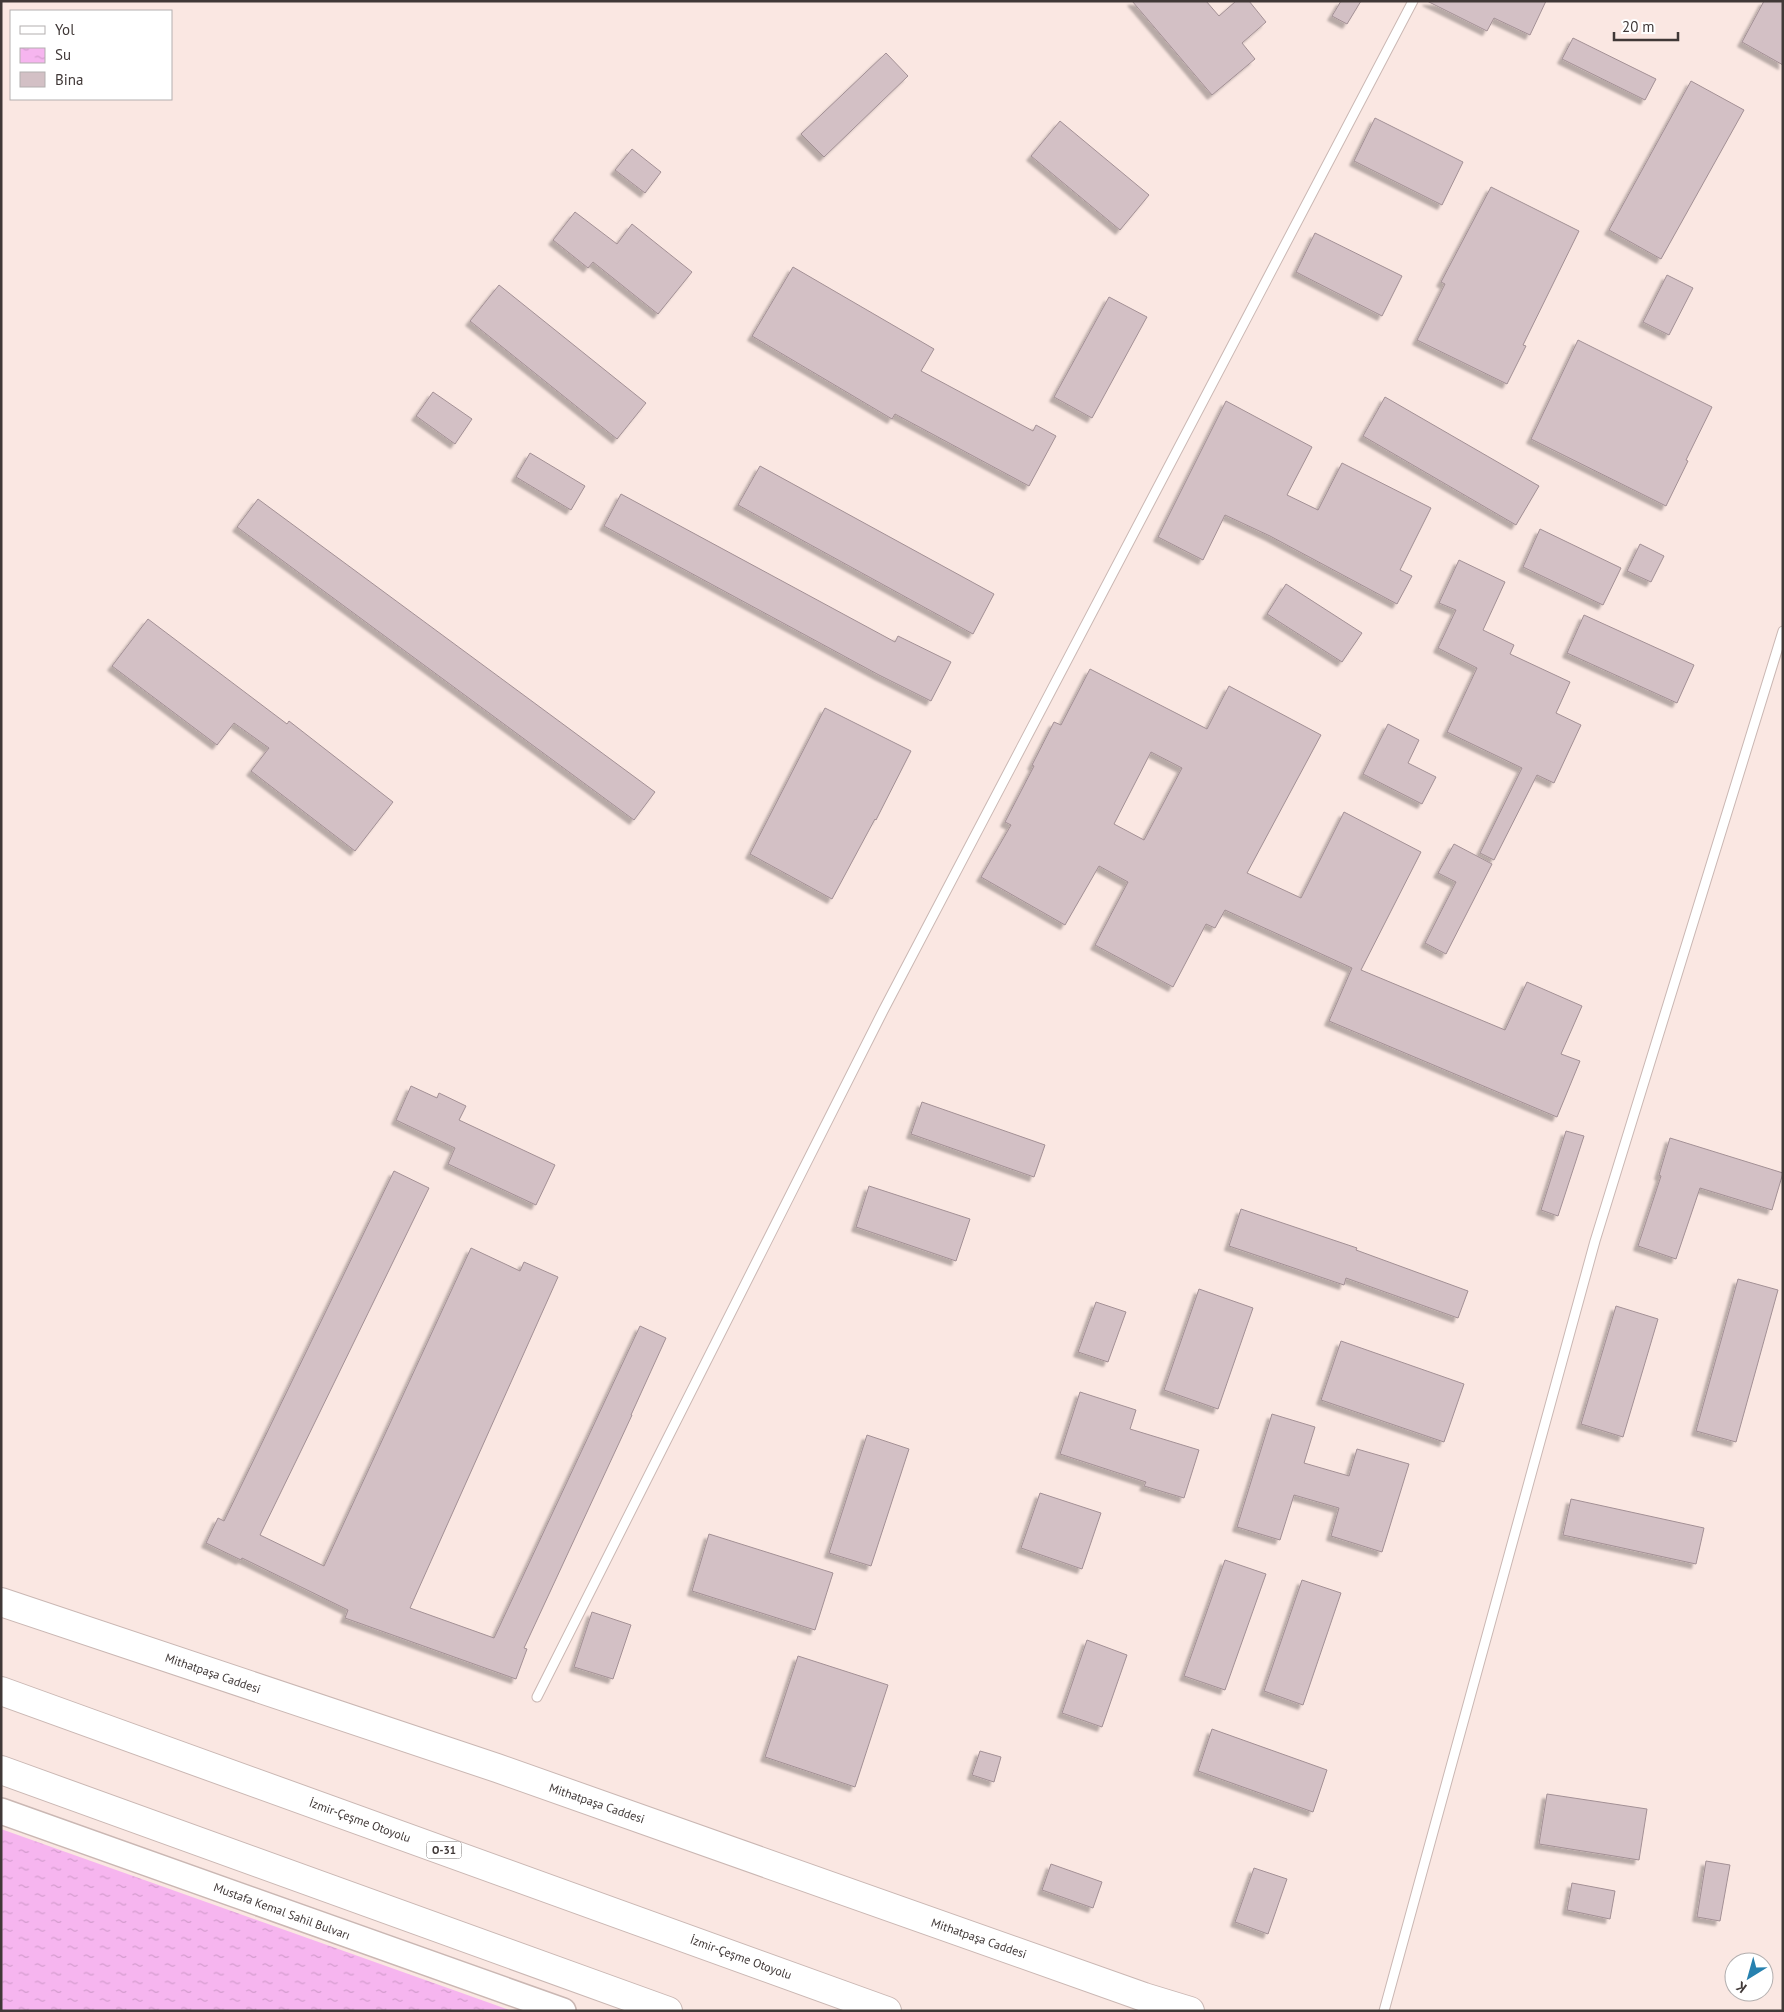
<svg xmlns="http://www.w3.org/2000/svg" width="1784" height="2012" font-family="'PT Sans',sans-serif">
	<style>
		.water { fill: url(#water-ripples) }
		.building { fill: #d3c0c5; stroke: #a39095; fill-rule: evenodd; filter: url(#shadow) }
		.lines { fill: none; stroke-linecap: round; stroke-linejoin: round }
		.lane-casing { stroke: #cab7b3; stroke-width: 11 }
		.secondary-casing { stroke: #cab7b3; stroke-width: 28 }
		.primary-casing { stroke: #cab7b3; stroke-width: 30 }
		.highway-casing { stroke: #cab7b3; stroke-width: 30 }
		.lane { stroke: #fff; stroke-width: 9 }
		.secondary { stroke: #fff; stroke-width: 25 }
		.primary { stroke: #fff; stroke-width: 28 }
		.highway { stroke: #fff; stroke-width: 28 }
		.labels { text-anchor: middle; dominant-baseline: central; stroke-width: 4.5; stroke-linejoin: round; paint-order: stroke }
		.shield { fill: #fff; stroke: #797473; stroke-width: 1 }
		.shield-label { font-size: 11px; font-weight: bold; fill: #403837 }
		.street-label { font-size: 12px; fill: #403837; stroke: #fff }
	</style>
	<defs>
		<pattern id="water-ripples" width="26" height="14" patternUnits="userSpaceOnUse" patternTransform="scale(1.25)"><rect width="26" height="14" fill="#f6b5ef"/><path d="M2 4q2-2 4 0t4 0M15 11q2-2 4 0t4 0" fill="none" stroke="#d49cce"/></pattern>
		<filter id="shadow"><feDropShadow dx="-4.5" dy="4.5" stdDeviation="1" flood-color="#0004"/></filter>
	</defs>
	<rect width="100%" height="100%" fill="#fae7e2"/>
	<!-- water -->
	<polygon class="water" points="1,1829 487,2002 512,2011 1,2011"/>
	<!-- building -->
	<g class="building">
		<polygon points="1132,1 1206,1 1219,16 1236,1 1249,1 1266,22 1242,43 1255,59 1212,95"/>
		<polygon points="1341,1 1361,1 1347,24 1332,16"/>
		<polygon points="1427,1 1546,1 1530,35 1494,18 1487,31"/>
		<polygon points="1764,1 1783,1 1783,65 1742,42"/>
		<polygon points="1573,38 1656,79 1645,100 1562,59"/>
		<polygon points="886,53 908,76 824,157 801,134"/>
		<polygon points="1691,81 1744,110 1661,259 1609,230"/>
		<polygon points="1375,118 1463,162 1442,205 1354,161"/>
		<polygon points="1060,121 1149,195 1120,230 1031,156"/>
		<polygon points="632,149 661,172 645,193 615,170"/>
		<polygon points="1491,187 1579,231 1523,345 1526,346 1507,384 1417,340 1445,284 1441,282"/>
		<polygon points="575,212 617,244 632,224 692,272 658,314 593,262 588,268 553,240"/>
		<polygon points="1315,233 1402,276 1382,316 1296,272"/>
		<polygon points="793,267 934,349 921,371 1033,431 1036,425 1056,436 1029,486 895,414 892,419 752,336"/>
		<polygon points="1667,275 1693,288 1669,335 1643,322"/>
		<polygon points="499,285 646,403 617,439 470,321"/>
		<polygon points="1109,297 1147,317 1092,418 1054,397"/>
		<polygon points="1578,340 1712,407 1686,460 1688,461 1666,506 1531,439"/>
		<polygon points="433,392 472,419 455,444 416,416"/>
		<polygon points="1385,397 1539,486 1516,525 1363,436"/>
		<polygon points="1226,401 1312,447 1287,495 1318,510 1342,463 1431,508 1400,570 1412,576 1397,604 1270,536 1225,515 1203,560 1158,537"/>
		<polygon points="530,453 585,486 571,510 516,477"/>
		<polygon points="760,466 994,594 973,634 738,505"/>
		<polygon points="621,494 895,642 898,636 951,662 931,701 879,675 604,526"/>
		<polygon points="258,499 655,792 634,820 237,527"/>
		<polygon points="1540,529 1621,568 1603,605 1523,567"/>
		<polygon points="1640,544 1664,556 1651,582 1627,571"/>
		<polygon points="1459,560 1505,582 1483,630 1514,645 1510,654 1570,682 1556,713 1581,725 1554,783 1537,775 1494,860 1480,853 1522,768 1447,732 1477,668 1438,648 1456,610 1439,603"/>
		<polygon points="1286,584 1362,633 1342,662 1267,614"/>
		<polygon points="1584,615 1694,665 1677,703 1567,653"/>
		<polygon points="148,619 287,724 289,721 393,802 355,851 251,771 269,748 234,723 217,745 112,666"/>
		<path d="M 1090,669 L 1207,729 L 1229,686 L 1321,735 L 1247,873 L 1301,898 L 1344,812 L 1421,852 L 1361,970 L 1505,1030 L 1527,982 L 1582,1006 L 1561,1054 L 1580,1061 L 1557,1117 L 1329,1021 L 1352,968 L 1225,910 L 1215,928 L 1206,924 L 1173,987 L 1095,945 L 1128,882 L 1099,866 L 1065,925 L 981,877 L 1011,825 L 1005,822 L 1034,766 L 1032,765 L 1054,722 L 1061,725 ZM 1151,752 L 1182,768 L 1144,840 L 1114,824 Z"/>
		<polygon points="825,708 911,751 876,820 875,819 832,899 750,854"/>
		<polygon points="1388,724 1419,740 1408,763 1436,777 1422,804 1363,774"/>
		<polygon points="1454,844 1492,864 1446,954 1425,943 1456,882 1438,873"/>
		<polygon points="411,1086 437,1098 439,1093 466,1106 459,1120 555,1165 536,1205 448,1164 455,1148 396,1120"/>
		<polygon points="922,1102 1045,1145 1034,1177 911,1134"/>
		<polygon points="1566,1131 1584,1136 1558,1216 1541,1210"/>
		<polygon points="1670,1138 1783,1173 1772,1210 1700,1188 1676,1259 1638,1246 1661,1176 1659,1175"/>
		<polygon points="394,1171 429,1188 260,1535 324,1566 471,1248 520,1271 524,1262 558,1277 410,1608 494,1638 640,1326 666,1338 631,1415 632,1415 524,1648 527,1649 516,1679 345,1618 348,1610 242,1558 241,1560 206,1543 218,1518 224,1521"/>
		<polygon points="869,1186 970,1219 956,1261 856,1227"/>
		<polygon points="1241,1209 1357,1248 1356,1250 1468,1291 1458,1318 1346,1278 1344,1285 1229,1246"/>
		<polygon points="1738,1279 1778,1290 1736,1442 1696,1431"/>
		<polygon points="1199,1289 1253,1308 1218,1409 1164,1390"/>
		<polygon points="1096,1302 1126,1312 1108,1362 1078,1352"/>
		<polygon points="1616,1306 1658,1319 1623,1437 1581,1424"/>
		<polygon points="1341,1341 1464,1384 1444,1442 1321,1400"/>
		<polygon points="1080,1392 1136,1410 1130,1429 1199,1450 1184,1498 1144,1486 1146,1482 1060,1454"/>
		<polygon points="1272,1414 1315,1427 1304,1463 1349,1476 1357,1449 1409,1464 1382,1552 1331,1536 1339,1508 1294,1495 1280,1540 1237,1527"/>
		<polygon points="867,1435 909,1449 871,1566 829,1553"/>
		<polygon points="1040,1493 1101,1513 1082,1569 1021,1548"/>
		<polygon points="1571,1499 1704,1528 1696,1564 1563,1535"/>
		<polygon points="709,1534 833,1573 815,1630 692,1591"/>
		<polygon points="1225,1560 1266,1574 1225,1690 1184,1676"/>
		<polygon points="1302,1580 1341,1593 1303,1705 1264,1691"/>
		<polygon points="592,1612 631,1625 613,1679 574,1667"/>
		<polygon points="1087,1640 1127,1655 1102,1727 1062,1713"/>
		<polygon points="798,1656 888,1685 855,1787 765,1757"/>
		<polygon points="1212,1729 1327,1770 1313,1812 1198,1771"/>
		<polygon points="980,1751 1001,1757 994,1782 972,1775"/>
		<polygon points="1547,1794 1647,1809 1639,1860 1539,1844"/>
		<polygon points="1706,1861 1730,1865 1720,1921 1697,1917"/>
		<polygon points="1051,1864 1102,1882 1093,1908 1042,1890"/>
		<polygon points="1254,1868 1287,1879 1268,1934 1235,1922"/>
		<polygon points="1572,1883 1615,1891 1610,1919 1567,1910"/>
	</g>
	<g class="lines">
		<!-- lane casing -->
		<g class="lane-casing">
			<g id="lane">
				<polyline points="537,1697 883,1011 1413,1"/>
				<polyline points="1384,2011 1595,1241 1783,631"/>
			</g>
		</g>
		<!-- secondary casing -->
		<g class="secondary-casing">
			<polyline id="secondary" points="1,1811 563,2011"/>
		</g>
		<!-- primary casing -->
		<g class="primary-casing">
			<polyline id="primary" points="1,1602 497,1768 1144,1997 1190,2011"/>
		</g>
		<!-- highway casing -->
		<g class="highway-casing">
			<g id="highway">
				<polyline points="1,1691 887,2011"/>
				<polyline points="1,1770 668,2011"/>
			</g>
		</g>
		<!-- lane -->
		<use href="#lane" class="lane"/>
		<!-- secondary -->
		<use href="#secondary" class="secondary"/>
		<!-- primary -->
		<use href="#primary" class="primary"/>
		<!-- highway -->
		<use href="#highway" class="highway"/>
	</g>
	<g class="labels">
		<!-- shield labels -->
		<rect class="shield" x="426.5" y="1841.5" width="35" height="17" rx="4"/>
		<g class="shield-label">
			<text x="444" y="1850">O-31</text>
		</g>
		<!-- street labels -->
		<g class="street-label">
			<text transform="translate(213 1673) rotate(19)">Mithatpaşa Caddesi</text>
			<text transform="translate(597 1803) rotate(19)">Mithatpaşa Caddesi</text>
			<text transform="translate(360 1820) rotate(20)">İzmir-Çeşme Otoyolu</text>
			<text transform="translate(282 1911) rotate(20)">Mustafa Kemal Sahil Bulvarı</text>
			<text transform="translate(979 1938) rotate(19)">Mithatpaşa Caddesi</text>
			<text transform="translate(741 1957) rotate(20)">İzmir-Çeşme Otoyolu</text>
		</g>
	</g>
	<!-- border -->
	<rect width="1784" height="2012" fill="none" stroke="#403837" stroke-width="5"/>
	<!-- legend -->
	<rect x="10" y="10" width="162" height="90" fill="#ffffff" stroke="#b3afaf"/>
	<rect x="20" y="26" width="25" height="8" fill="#ffffff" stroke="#b3afaf"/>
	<text x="55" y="35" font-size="15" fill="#403837">Yol</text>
	<rect x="20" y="48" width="25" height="15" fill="url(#water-ripples)" stroke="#b3afaf"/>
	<text x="55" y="60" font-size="15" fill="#403837">Su</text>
	<rect x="20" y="72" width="25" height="15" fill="#d3c0c5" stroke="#b3afaf"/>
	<text x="55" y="85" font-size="15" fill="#403837">Bina</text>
	<!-- north arrow -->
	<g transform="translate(1749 1977) rotate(217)"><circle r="24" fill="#ffffff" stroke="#b3afaf"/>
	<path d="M0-4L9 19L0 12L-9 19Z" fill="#2781af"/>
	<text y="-8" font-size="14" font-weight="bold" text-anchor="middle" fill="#403837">K</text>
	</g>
	<!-- scale -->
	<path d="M1614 32v8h64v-8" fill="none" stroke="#403837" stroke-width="2.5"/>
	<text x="1622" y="32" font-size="15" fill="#403837" stroke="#ffffff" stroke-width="4" paint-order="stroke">20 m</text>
</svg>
